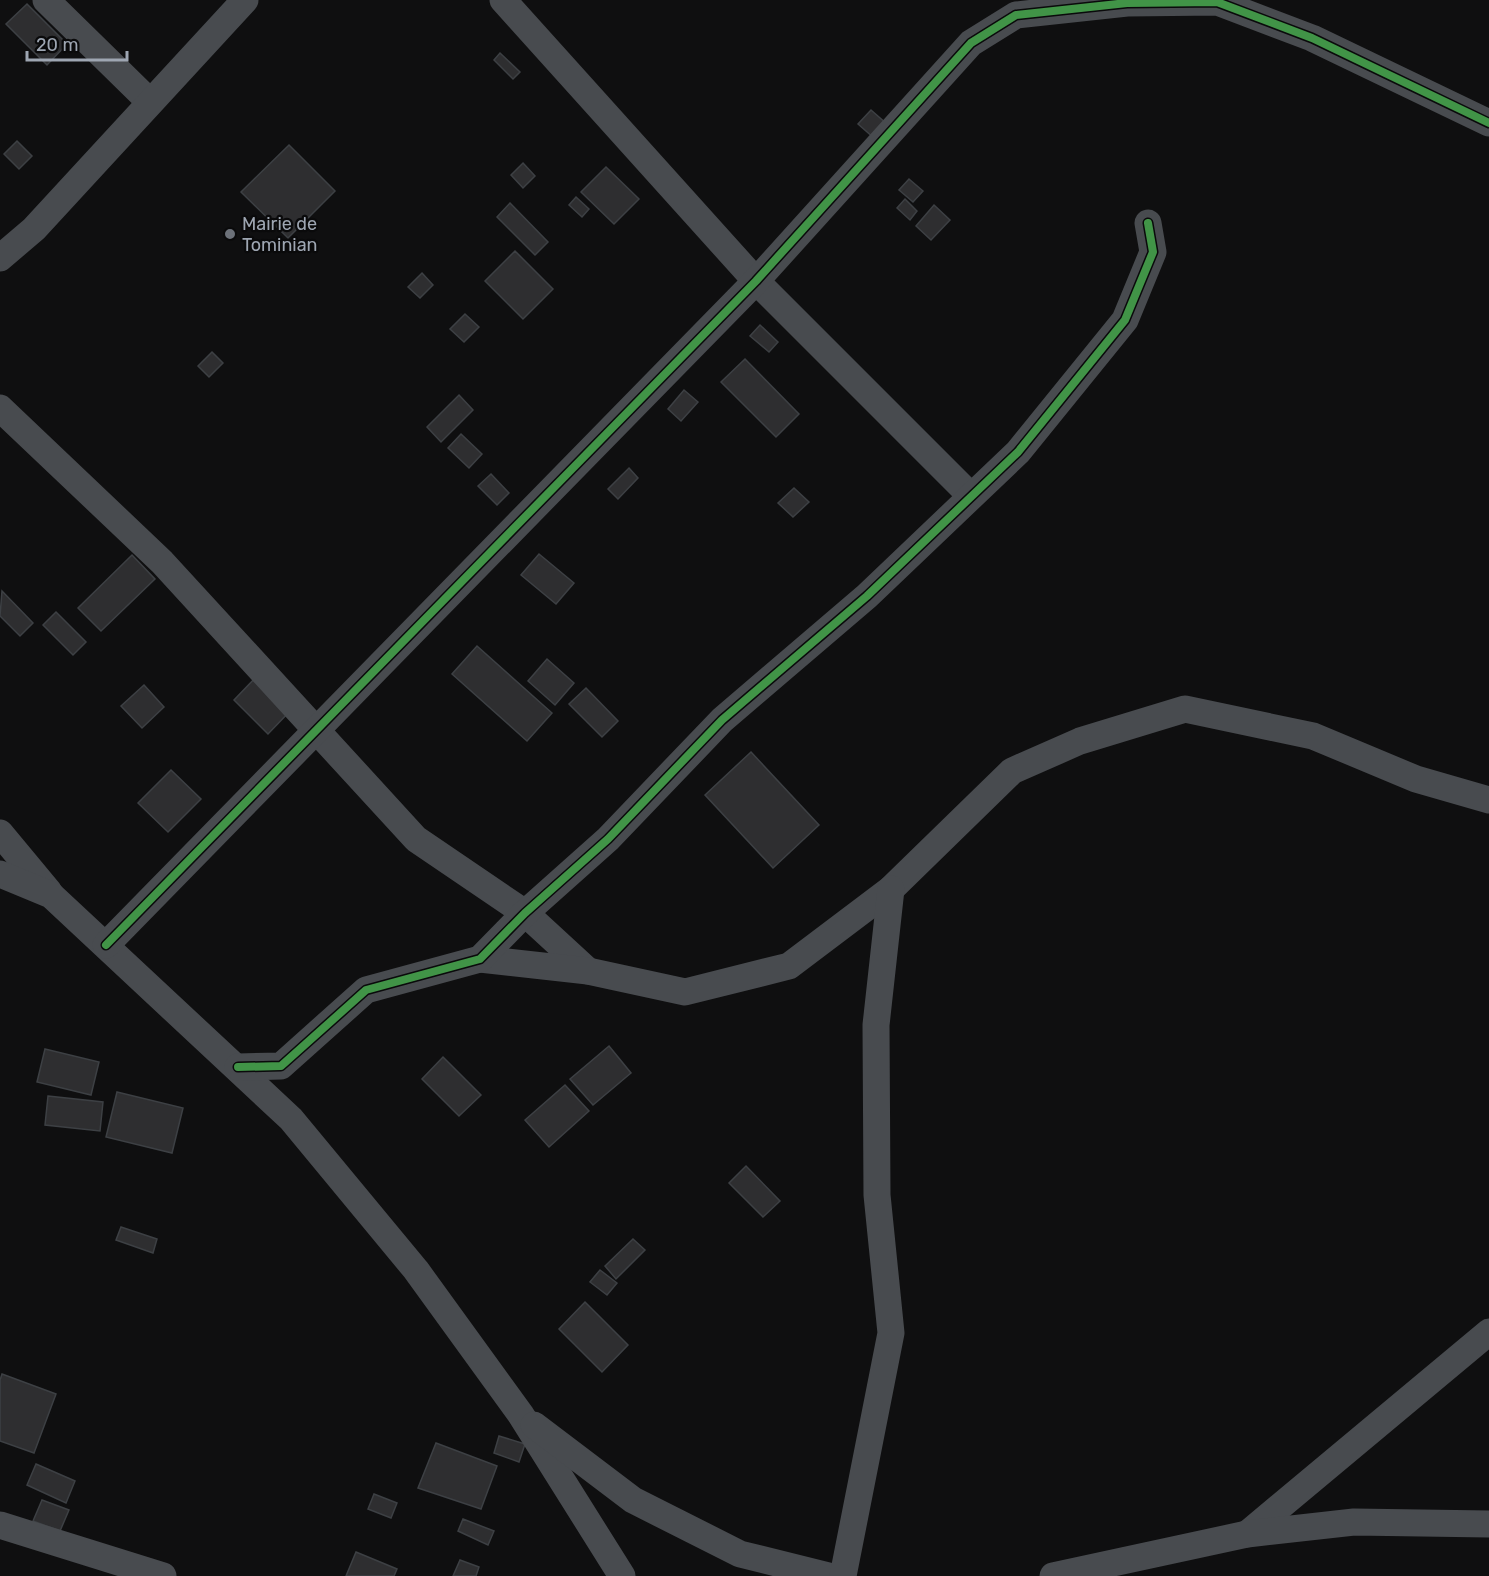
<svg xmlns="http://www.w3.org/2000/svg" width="1489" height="1576" font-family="Rubik,sans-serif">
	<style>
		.building { fill: #2e2e30; stroke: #3d4044; stroke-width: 1.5 }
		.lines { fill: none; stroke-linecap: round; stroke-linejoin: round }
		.street { stroke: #484b4f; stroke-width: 27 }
		.cycleway-casing { stroke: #0a0a0b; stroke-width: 11 }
		.cycleway { stroke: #419447; stroke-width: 8 }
		.poi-dot { fill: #6c7179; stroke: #0a0a0b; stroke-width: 2 }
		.labels { text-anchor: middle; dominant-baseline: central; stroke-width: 4.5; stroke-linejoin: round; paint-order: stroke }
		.poi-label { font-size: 18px; fill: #9ea6b2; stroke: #0a0a0b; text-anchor: start }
	</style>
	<rect width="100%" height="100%" fill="#0f0f10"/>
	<!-- building -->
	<g class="building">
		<polygon points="27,4 67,44 47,65 6,24"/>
		<polygon points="500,53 520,72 513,79 494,60"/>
		<polygon points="871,110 887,124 875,139 858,124"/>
		<polygon points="17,141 32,156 19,169 4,154"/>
		<polygon points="289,145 335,191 288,238 241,192"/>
		<polygon points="523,163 535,176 523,188 511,175"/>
		<polygon points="606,167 639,199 614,224 581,192"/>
		<polygon points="909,179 923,191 913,202 899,190"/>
		<polygon points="576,197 589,209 582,217 569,205"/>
		<polygon points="905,199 917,211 910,220 897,208"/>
		<polygon points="510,203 548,242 535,255 497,217"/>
		<polygon points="934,205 950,220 931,240 916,226"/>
		<polygon points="515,251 553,289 523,319 485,281"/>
		<polygon points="422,273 433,285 420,298 408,287"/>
		<polygon points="465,314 479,327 464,342 450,329"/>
		<polygon points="760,325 778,342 769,352 750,336"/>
		<polygon points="212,352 223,363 209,377 198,366"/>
		<polygon points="745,359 799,414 776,437 721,382"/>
		<polygon points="684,390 698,402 681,421 668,409"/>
		<polygon points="459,395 473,410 441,442 427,427"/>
		<polygon points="461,434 482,454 469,468 448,448"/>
		<polygon points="629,468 638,478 618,499 608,489"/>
		<polygon points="491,474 509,493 497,505 478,486"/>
		<polygon points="794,488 809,502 793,517 778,503"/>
		<polygon points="539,554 574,583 556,604 521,575"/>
		<polygon points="132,555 155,579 101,631 78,608"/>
		<polygon points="2,591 33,623 20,636 0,616"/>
		<polygon points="56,612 86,642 73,655 43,625"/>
		<polygon points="477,646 552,713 527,741 452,674"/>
		<polygon points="547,659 574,683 555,705 528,681"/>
		<polygon points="258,675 292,709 268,734 234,700"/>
		<polygon points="144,685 164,707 142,728 121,706"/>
		<polygon points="586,688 618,721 602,737 569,704"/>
		<polygon points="751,752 819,825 773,868 705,795"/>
		<polygon points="171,770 201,799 168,832 138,803"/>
		<polygon points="609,1046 631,1073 593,1105 570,1079"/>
		<polygon points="45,1049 99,1062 91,1095 37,1082"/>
		<polygon points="443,1057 481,1095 459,1116 422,1079"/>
		<polygon points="565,1085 589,1111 549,1147 525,1120"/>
		<polygon points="117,1092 183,1108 172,1153 106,1137"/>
		<polygon points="48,1096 103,1102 100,1131 45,1125"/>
		<polygon points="746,1166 780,1201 763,1217 729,1183"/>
		<polygon points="121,1227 157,1239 153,1253 116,1240"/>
		<polygon points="633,1239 645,1250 616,1279 605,1266"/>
		<polygon points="600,1270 617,1283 607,1295 590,1282"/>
		<polygon points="585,1302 628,1345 602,1372 559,1329"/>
		<polygon points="2,1374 56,1394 34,1453 0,1441 0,1380"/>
		<polygon points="499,1436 525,1444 519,1462 494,1453"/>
		<polygon points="436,1443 497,1466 481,1509 418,1488"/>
		<polygon points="36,1464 75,1481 66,1503 27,1485"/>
		<polygon points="374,1494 397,1503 391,1518 368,1509"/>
		<polygon points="42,1500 69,1510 60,1531 33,1521"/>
		<polygon points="463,1519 494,1531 488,1545 458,1531"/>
		<polygon points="356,1552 397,1569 394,1576 346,1576"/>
		<polygon points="460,1560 479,1567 476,1576 453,1576"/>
	</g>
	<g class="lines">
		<!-- street -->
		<g class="street">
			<polyline points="46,0 150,102"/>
			<polyline points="503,0 756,281 971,496"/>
			<polyline points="0,258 34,229 245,0"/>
			<polyline points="0,408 162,562 416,839 525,913 588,971"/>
			<polyline points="0,833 49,892"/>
			<polyline points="0,874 51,895 291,1119 416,1270 521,1415 622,1576"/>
			<polyline points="106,945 756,281 971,43 1016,15 1127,3 1217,2 1312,38 1489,123"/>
			<polyline points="480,959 588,971 685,992 789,966 891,889 1012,771 1080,741 1185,709 1313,736 1416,779 1489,800"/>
			<polyline points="238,1067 281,1066 366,990 480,959 525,913 608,839 722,720 867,596 1018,452 1125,320 1153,252 1148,223"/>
			<polyline points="534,1425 633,1500 740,1554 829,1576"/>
			<polyline points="0,1525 163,1576"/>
			<polyline points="1247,1534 1489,1332"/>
			<polyline points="843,1576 891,1333 877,1195 876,1025 891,889"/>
			<polyline points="1053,1576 1247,1534 1354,1522 1489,1524"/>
		</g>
		<!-- cycleway casing -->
		<g class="cycleway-casing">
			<g id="cycleway">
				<polyline points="106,945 756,281 971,43 1016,15 1127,3 1217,2 1312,38 1489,123"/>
				<polyline points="238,1067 281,1066 366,990 480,959 525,913 608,839 722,720 867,596 1018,452 1125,320 1153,252 1148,223"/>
			</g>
		</g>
		<!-- cycleway -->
		<use href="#cycleway" class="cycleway"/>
	</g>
	<!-- markers -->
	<circle class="poi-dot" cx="230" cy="234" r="6"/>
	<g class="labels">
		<!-- poi labels -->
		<g class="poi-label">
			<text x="242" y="224">Mairie de<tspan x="242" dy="21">Tominian</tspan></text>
		</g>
	</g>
	<!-- scale -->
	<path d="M27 51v9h100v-9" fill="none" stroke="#9ea6b2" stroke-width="3"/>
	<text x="36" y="51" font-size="18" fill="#9ea6b2" stroke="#0a0a0b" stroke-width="4.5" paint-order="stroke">20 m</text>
</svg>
